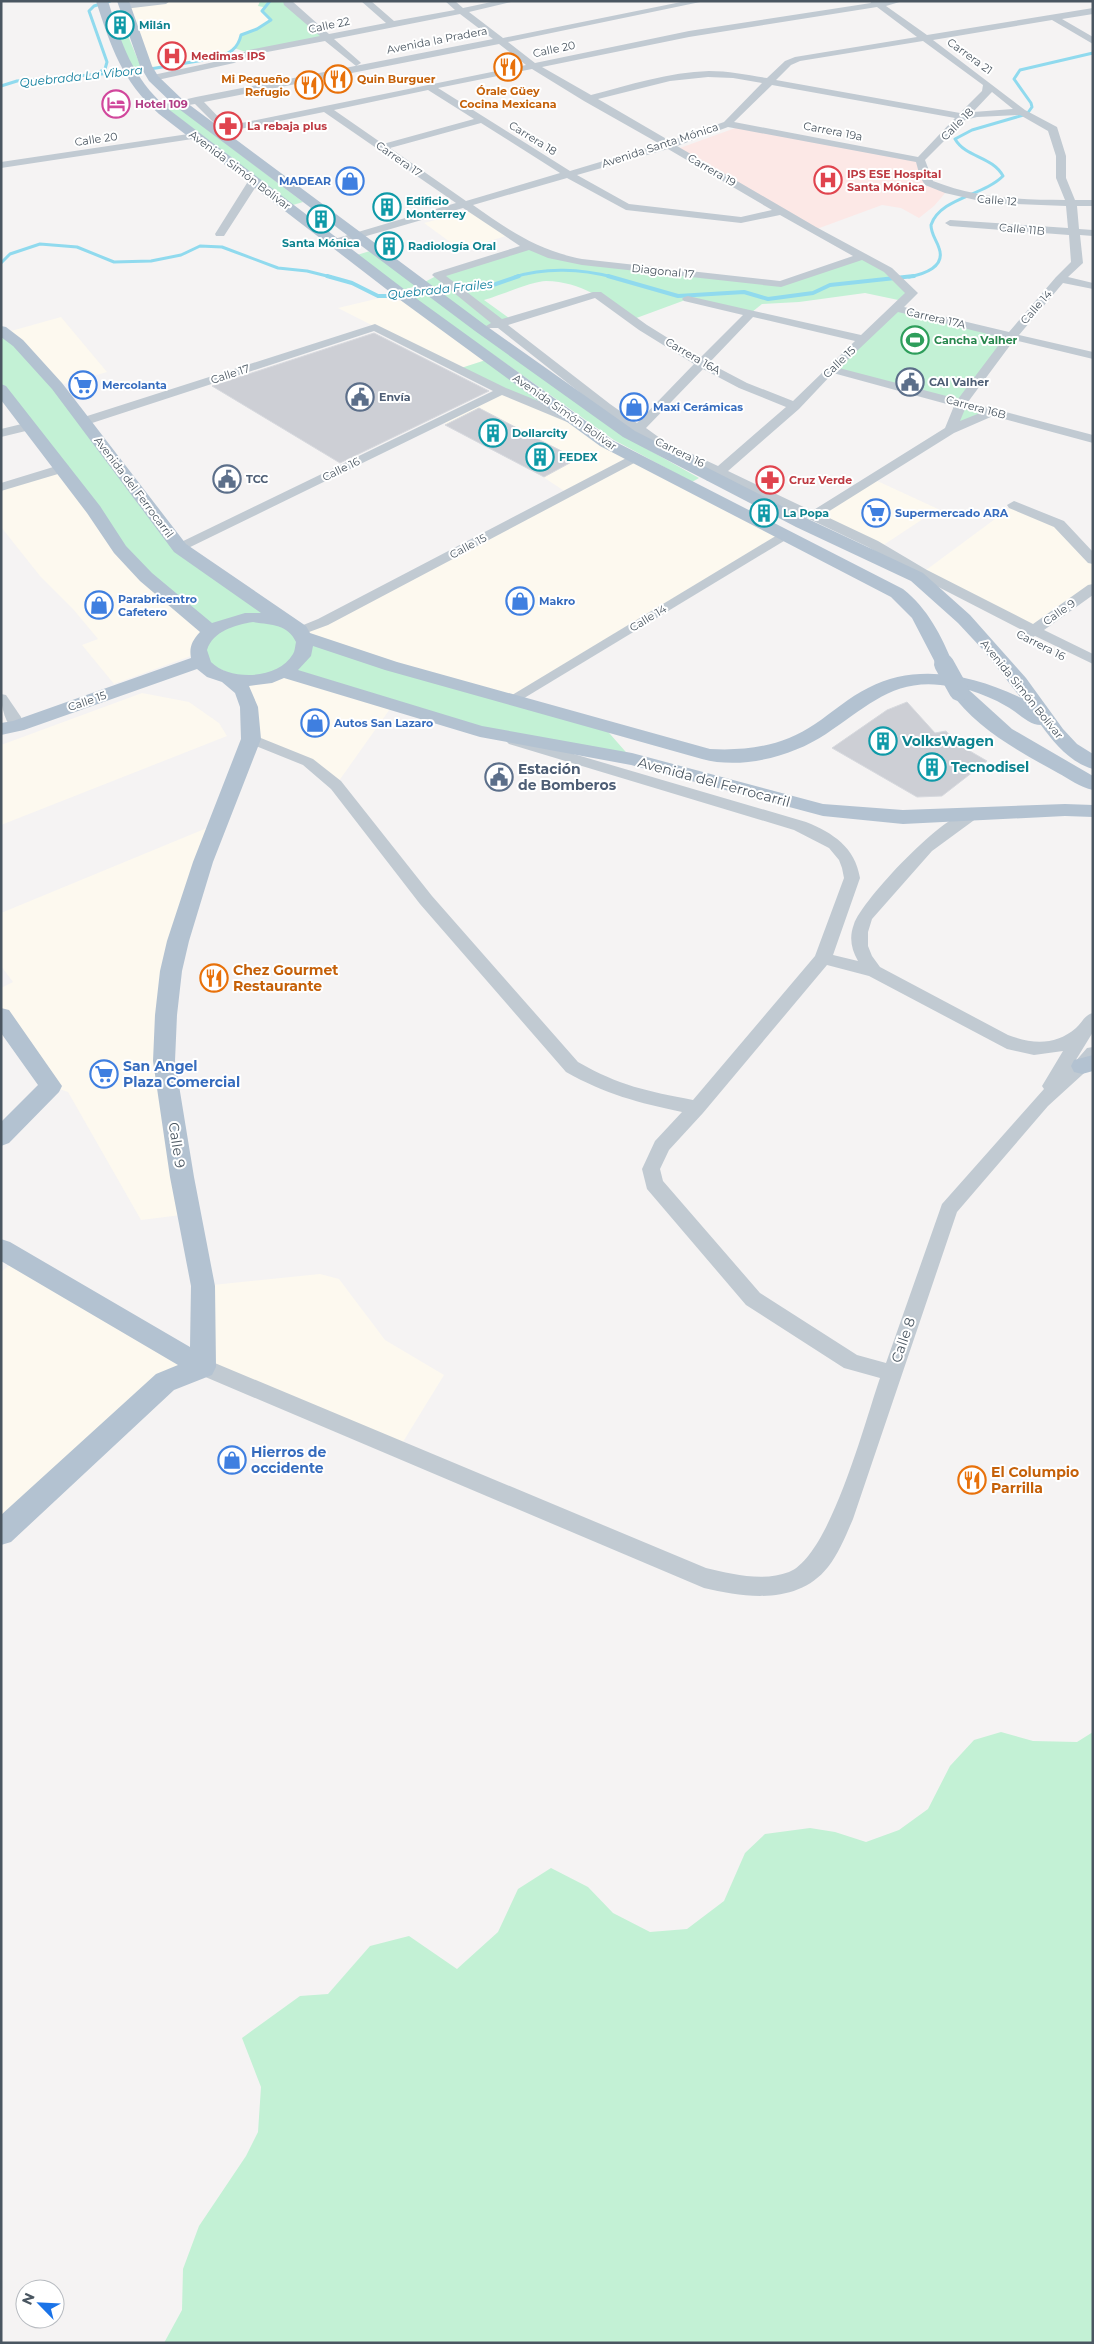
<svg xmlns="http://www.w3.org/2000/svg" width="1094" height="2344" font-family="Montserrat,sans-serif">
	<style>
		.commercial { fill: #fdf9ef }
		.medical { fill: #fce8e6 }
		.green { fill: #c3f1d5 }
		.lines { fill: none; stroke-linecap: round; stroke-linejoin: round }
		.stream-far1 { stroke: #90daee; stroke-width: 3 }
		.stream { stroke: #90daee; stroke-width: 4 }
		.building { fill: #cdcfd5; stroke: #d7d9de }
		.minor { fill: #c1cad2; fill-rule: evenodd }
		.major { fill: #b3c2d1; fill-rule: evenodd }
		.major-bridge { stroke: #b3c2d1; stroke-width: 20 }
		.labels { text-anchor: middle; dominant-baseline: central; stroke-width: 4; stroke-linejoin: round; paint-order: stroke }
		.far-culture-label { font-size: 11px; font-weight: bold; fill: #0d838f; stroke: #fff; text-anchor: start }
		.far-street-label { font-size: 11px; fill: #4a5661; stroke: #fff }
		.far-health-label { font-size: 11px; font-weight: bold; fill: #be3a42; stroke: #fff; text-anchor: start }
		.far-food-label { font-size: 11px; font-weight: bold; fill: #c56008; stroke: #fff; text-anchor: end }
		.far-hotel-label { font-size: 11px; font-weight: bold; fill: #b23c85; stroke: #fff; text-anchor: start }
		.far-shop-label { font-size: 11px; font-weight: bold; fill: #366cbe; stroke: #fff; text-anchor: start }
		.far-leisure-label { font-size: 11px; font-weight: bold; fill: #27864d; stroke: #fff; text-anchor: start }
		.far-service-label { font-size: 11px; font-weight: bold; fill: #4e5e75; stroke: #fff; text-anchor: start }
		.far-water-label { font-size: 12px; font-style: italic; fill: #0c7c9b; stroke: #fff }
		.culture-label { font-size: 14px; font-weight: bold; fill: #0d838f; stroke: #fff; text-anchor: start }
		.service-label { font-size: 14px; font-weight: bold; fill: #4e5e75; stroke: #fff; text-anchor: start }
		.street-label { font-size: 14px; fill: #4a5661; stroke: #fff }
		.food-label { font-size: 14px; font-weight: bold; fill: #c56008; stroke: #fff; text-anchor: start }
		.shop-label { font-size: 14px; font-weight: bold; fill: #366cbe; stroke: #fff; text-anchor: start }
	</style>
	<rect width="100%" height="100%" fill="#f5f3f3"/>
	<!-- commercial -->
	<g class="commercial">
		<polygon points="163,1 260,1 259,6 264,6 271,20 257,29 241,35 239,44 228,54 217,58 149,69 124,6"/>
		<polygon points="473,210 509,235 461,250 424,223"/>
		<polygon points="384,297 401,301 408,299 489,359 458,369 338,308"/>
		<polygon points="61,317 107,372 57,386 4,333"/>
		<polygon points="502,391 571,419 784,535 511,700 301,631 566,492 543,477 441,421"/>
		<polygon points="63,468 211,632 199,653 114,684 82,645 98,639 73,609 40,576 1,527 1,487"/>
		<polygon points="873,479 938,509 879,548 813,516"/>
		<polygon points="1014,505 1059,524 1093,560 1093,588 1033,630 922,573"/>
		<polygon points="285,672 392,706 336,785 308,762 251,739 248,681"/>
		<polygon points="142,693 189,702 219,723 227,736 1,825 1,745"/>
		<polygon points="219,823 166,1015 189,1214 141,1220 68,1092 51,1086 1,1016 1,988 13,982 1,966 1,913"/>
		<polygon points="17,1259 202,1367 203,1286 320,1274 339,1279 385,1340 444,1375 398,1450 203,1367 165,1382 1,1533 1,1272"/>
	</g>
	<!-- medical -->
	<polygon class="medical" points="741,126 920,160 925,177 947,191 934,206 919,218 901,208 882,205 814,230 677,149"/>
	<!-- green -->
	<g class="green">
		<polygon points="260,1 288,1 327,37 249,53 234,48 239,44 241,35 257,29 271,20 263,13 263,7 258,6"/>
		<polygon points="119,36 128,36 141,67 131,68"/>
		<polygon points="174,104 303,202 293,205 165,107"/>
		<path d="M 528,247 L 549,256 L 781,284 L 863,256 L 888,270 L 912,293 L 903,301 L 865,293 L 799,302 L 762,304 L 752,312 L 688,299 L 631,320 C 604,299 582,282 546,281 C 533,281 498,296 484,300 L 513,321 L 480,328 L 421,284 L 438,275 Z"/>
		<polygon points="370,251 417,286 402,290 357,255"/>
		<polygon points="428,294 624,436 699,478 692,482 614,440 413,298"/>
		<polygon points="896,308 1011,335 961,403 992,412 950,430 961,403 831,369"/>
		<polygon points="1,330 18,343 180,548 305,637 603,726 632,759 480,731 285,672 248,681 201,661 210,632 146,577 1,389"/>
		<polygon points="489,359 571,419 458,369"/>
		<polygon points="1001,1732 1033,1741 1077,1742 1093,1732 1093,2343 164,2343 182,2310 183,2269 199,2226 246,2156 258,2132 261,2087 242,2038 300,1996 328,1994 370,1946 409,1936 457,1969 498,1932 518,1889 551,1868 588,1887 613,1913 650,1932 687,1929 724,1901 745,1853 765,1834 810,1828 835,1832 866,1842 899,1830 928,1809 950,1766 974,1740"/>
	</g>
	<g class="lines">
		<!-- stream-far1 -->
		<g class="stream-far1">
			<polyline points="99,72 105,69 107,62 89,11 94,6 110,1"/>
			<path d="M 1,86 L 17,81 L 138,71 L 216,58 C 229,54 238,49 241,35 L 257,29 L 271,20 L 262,11 L 270,1"/>
			<polyline points="1,263 10,254 40,244 77,247 114,262 151,261 181,255 200,246 222,247 278,268 307,271 331,277"/>
			<path d="M 515,277 C 545,267 582,269 612,277"/>
			<path d="M 909,277 C 924,274 946,267 939,248 C 936,239 931,234 931,225 C 940,198 983,196 1003,176 C 992,156 966,158 955,139 L 972,130 L 1027,114 L 1032,107 L 1031,103 L 1014,79 L 1020,70 L 1093,53"/>
		</g>
		<!-- stream -->
		<g class="stream">
			<polyline points="327,276 352,283 378,296 392,296 457,286 493,285 519,276"/>
			<polyline points="608,276 678,296 744,292 768,299 813,293 830,285 914,276"/>
		</g>
	</g>
	<!-- building -->
	<g class="building">
		<polygon points="374,333 489,391 340,463 212,386"/>
		<polygon points="479,408 536,438 577,459 544,477 445,425"/>
		<polygon points="907,702 935,733 946,731 956,743 987,761 942,796 917,797 832,748 887,710"/>
	</g>
	<g class="lines">
		<!-- minor -->
		<g class="minor">
			<polygon points="142,1 170,1 166,4 124,9 120,6 124,3"/>
			<path d="M 283,1 L 292,1 L 329,34 L 386,23 L 361,1 L 371,1 L 394,21 L 455,10 L 445,1 L 455,1 L 463,8 L 496,1 L 515,1 L 469,12 L 503,38 L 686,1 L 705,1 L 508,42 L 535,63 L 689,31 L 871,3 L 870,1 L 903,1 L 886,6 L 927,35 L 1093,8 L 1093,14 L 1062,19 L 1093,37 L 1093,44 L 1052,20 L 933,40 L 1025,110 L 1057,127 L 1066,156 L 1066,178 L 1075,200 L 1093,200 L 1093,206 L 1077,206 L 1079,229 L 1093,230 L 1093,236 L 1080,235 L 1083,263 L 1068,277 L 1093,283 L 1093,289 L 1063,283 L 1019,335 L 1093,352 L 1093,359 L 1014,340 L 968,402 L 1093,435 L 1093,443 L 993,416 L 954,433 L 823,515 L 878,541 L 927,570 L 1033,624 L 1088,585 L 1093,584 L 1093,595 L 1044,630 L 1093,654 L 1093,664 L 1035,636 L 1026,640 L 1021,639 L 1019,636 L 1024,631 L 917,576 L 868,547 L 721,477 L 717,481 L 707,481 L 706,478 L 711,473 L 656,447 L 602,410 L 498,328 L 488,328 L 486,326 L 491,323 L 432,275 L 434,273 L 520,246 L 463,208 L 339,244 L 331,244 L 331,240 L 456,203 L 324,112 L 215,134 L 210,131 L 218,127 L 195,104 L 157,110 L 157,106 L 196,97 L 493,39 L 460,14 L 334,39 L 359,61 L 361,63 L 356,66 L 325,41 L 252,55 L 234,63 L 153,81 L 148,78 L 153,75 L 228,59 L 249,50 L 320,36 L 284,5 ZM 877,7 L 917,37 L 795,57 L 785,61 L 767,78 C 748,75 729,71 709,71 C 669,72 629,85 591,95 L 542,67 L 689,37 ZM 923,41 L 983,85 L 982,91 L 960,113 L 776,80 L 791,65 L 800,61 ZM 499,44 L 526,65 L 227,126 L 204,102 ZM 532,69 L 584,101 L 660,144 L 570,171 L 438,88 ZM 708,77 L 733,78 L 762,83 L 724,122 L 670,141 L 598,99 L 670,81 ZM 772,85 L 955,118 L 918,157 L 734,122 ZM 428,90 L 474,119 L 383,144 L 334,110 ZM 992,92 L 1013,109 L 973,112 L 990,94 ZM 1020,115 L 1048,131 L 1056,156 L 1056,178 L 1065,200 C 1019,200 976,198 933,181 L 925,160 L 965,120 L 977,117 ZM 481,123 L 560,173 L 466,201 L 390,148 ZM 728,127 L 916,162 L 920,177 L 925,185 L 945,193 L 989,203 L 1066,206 L 1068,228 L 950,220 L 945,223 L 950,226 L 1069,235 L 1071,262 L 1056,277 L 1009,332 L 904,307 L 918,293 L 892,268 L 816,227 L 677,146 ZM 668,149 L 772,210 L 741,217 L 629,204 L 577,175 ZM 567,178 L 626,210 L 741,223 L 780,215 L 853,256 L 780,281 L 582,259 C 537,250 510,231 473,205 ZM 529,250 L 548,258 L 582,265 L 781,287 L 862,260 L 884,272 L 905,293 L 861,335 L 688,296 L 684,297 L 682,299 L 684,301 L 743,315 L 700,358 L 647,325 L 601,292 L 593,292 L 502,319 L 446,276 ZM 595,298 L 639,330 L 694,364 L 637,423 L 610,404 L 508,325 ZM 898,312 L 1004,338 L 958,399 L 839,368 ZM 753,317 L 855,341 L 793,401 L 747,383 L 709,363 ZM 703,369 L 739,388 L 786,407 L 718,466 L 664,441 L 646,428 ZM 833,373 L 954,406 L 945,428 L 812,511 L 728,471 L 799,409 ZM 965,409 L 980,413 L 960,421 Z"/>
			<polygon points="195,133 200,136 199,138 1,168 1,162"/>
			<polygon points="258,181 262,182 262,186 255,188 224,236 216,236 215,234 247,183"/>
			<polygon points="375,324 506,388 575,416 577,419 571,423 567,422 502,395 180,552 175,551 173,548 175,545 493,391 374,331 89,424 81,424 79,421 81,418"/>
			<polygon points="30,422 36,426 34,429 1,437 1,429"/>
			<polygon points="634,454 638,455 640,458 638,461 328,625 301,635 294,631 296,628 318,619"/>
			<polygon points="63,464 68,465 69,468 68,471 1,491 1,483"/>
			<polygon points="1014,501 1064,521 1093,552 1093,564 1088,563 1054,527 1009,508 1007,505"/>
			<polygon points="784,531 791,535 789,538 516,703 511,705 504,700"/>
			<path d="M 1,694 L 6,695 L 21,717 L 24,726 L 22,729 L 17,731 C 5,727 1,705 1,694 Z"/>
			<path d="M 251,734 L 313,759 L 341,781 L 432,896 L 578,1062 C 620,1086 647,1091 693,1100 L 815,956 L 844,878 L 842,868 L 839,860 L 829,848 L 794,830 L 509,744 L 506,741 L 509,738 L 519,738 L 806,822 C 833,833 855,847 860,878 L 833,955 L 858,961 C 851,949 849,937 854,924 C 862,900 951,804 977,810 L 979,814 L 977,818 L 932,851 L 872,919 L 868,932 L 868,946 L 872,956 L 880,967 L 1008,1035 C 1032,1044 1055,1046 1076,1028 C 1082,1023 1084,1015 1093,1013 L 1093,1032 L 1074,1063 L 1087,1048 L 1093,1047 L 1093,1065 L 1048,1106 L 957,1212 L 853,1519 C 846,1535 839,1553 828,1567 C 798,1605 746,1598 704,1588 L 196,1373 L 193,1367 L 196,1361 L 203,1358 L 210,1361 L 706,1568 C 731,1574 763,1582 789,1572 C 830,1556 865,1421 880,1378 L 844,1368 L 746,1305 L 647,1189 L 642,1169 L 655,1141 L 682,1112 C 639,1103 605,1094 566,1072 L 420,904 L 331,789 L 303,765 L 246,742 L 243,739 L 246,736 ZM 827,965 L 869,976 L 1007,1049 L 1034,1055 L 1063,1051 L 1042,1086 L 1044,1089 L 942,1204 L 886,1363 L 857,1355 L 760,1293 L 663,1181 L 660,1169 L 669,1150 L 703,1113 Z"/>
		</g>
		<!-- major -->
		<g class="major">
			<path d="M 96,1 L 108,1 C 122,45 132,77 167,108 L 413,296 L 612,440 L 903,589 C 928,609 941,635 953,664 L 950,668 L 938,668 L 912,618 L 891,597 L 600,446 L 403,302 L 159,114 C 122,81 111,47 96,1 Z"/>
			<path d="M 117,1 L 129,1 L 152,66 L 158,76 L 183,100 L 485,325 L 635,431 L 808,519 L 923,573 L 970,615 L 1026,678 L 1063,729 L 1077,744 L 1093,754 L 1093,769 C 1071,763 1054,743 1041,725 C 1028,725 1018,712 1006,706 C 994,699 982,694 969,690 L 1012,729 L 1093,776 L 1093,790 C 1080,787 1069,779 1058,773 C 1020,752 975,728 950,691 L 953,687 C 896,675 870,705 826,734 C 793,756 742,770 702,759 L 385,670 L 313,646 L 311,656 L 298,670 L 482,726 L 632,753 L 823,804 L 903,810 L 1065,804 L 1093,805 L 1093,817 L 1065,816 L 903,824 L 823,816 L 631,765 L 480,737 L 284,678 L 272,683 L 249,686 L 258,707 L 261,739 L 213,862 L 189,941 L 182,971 L 177,1015 L 175,1061 L 194,1177 L 215,1286 L 216,1367 L 212,1375 L 174,1390 L 11,1542 L 1,1545 L 1,1515 L 156,1374 L 178,1365 L 1,1261 L 1,1239 L 10,1242 L 190,1347 L 191,1286 L 170,1177 L 153,1061 L 155,1015 L 160,971 L 167,941 L 193,862 L 241,739 L 240,707 L 235,693 L 222,682 L 207,677 L 197,669 L 24,730 L 1,735 L 1,723 L 13,721 L 191,658 C 189,647 192,641 200,632 L 140,581 L 114,553 L 87,513 L 1,400 L 1,384 L 6,386 L 100,506 L 126,546 L 152,573 L 212,623 L 245,613 L 261,613 L 174,552 L 52,389 L 13,346 L 1,337 L 1,326 L 6,327 L 23,340 L 62,383 L 186,544 L 306,626 L 310,633 L 397,662 L 710,749 C 747,751 783,746 815,724 C 833,712 849,697 868,688 C 917,662 974,675 1021,698 L 985,652 L 958,623 L 911,581 L 796,527 L 623,437 L 475,331 L 175,106 L 149,81 L 140,66 ZM 253,622 C 271,625 288,624 296,642 C 295,646 295,651 293,654 C 278,680 230,681 211,662 L 207,650 C 213,631 235,625 253,622 Z"/>
			<polygon points="1,1008 9,1010 62,1086 59,1092 9,1143 1,1146 1,1122 38,1085 1,1033"/>
			<polygon points="1093,1055 1093,1071 1082,1074 1074,1072 1071,1066 1074,1060"/>
		</g>
		<!-- major-bridge -->
		<polyline class="major-bridge" points="944,664 959,691"/>
	</g>
	<!-- icons -->
	<defs>
		<g id="building-ring" transform="scale(1.4375)"><circle r="9.5" fill="#fff" stroke="#0f9aa8" stroke-width="1.5"/><path d="M-4-6H4V6H1V3H-1V6H-4ZM-2.5-4.3h1.7v1.8h-1.7ZM.8-4.3h1.7v1.8H.8ZM-2.5-1h1.7V.8h-1.7ZM.8-1h1.7V.8H.8Z" fill="#0f9aa8"/></g>
		<g id="hospital-ring" transform="scale(1.4375)"><circle r="9.5" fill="#fff" stroke="#e0444e" stroke-width="1.5"/><path d="M-5-5h3v3.5h4V-5h3V5h-3V1.5h-4V5h-3Z" fill="#e0444e"/></g>
		<g id="restaurant-ring" transform="scale(1.4375)"><circle r="9.5" fill="#fff" stroke="#e8710a" stroke-width="1.5"/><path d="M-5-6h1v4h1v-4h1v4h1v-4h1v5L-1.5 .5V6h-2V.5L-5-1ZM5-6V6H3V1.5H1.5Q1.5-4 5-6Z" fill="#e8710a"/></g>
		<g id="hotel-ring" transform="scale(1.4375)"><circle r="9.5" fill="#fff" stroke="#d1479c" stroke-width="1.5"/><path d="M-6-4.5h1.5V1H6V5H4.5V3h-9V5H-6ZM-4 0a1.8 1.8 0 1 1 3.6 0ZM.5 0V-2.5h3Q6-2.5 6 0Z" fill="#d1479c"/></g>
		<g id="pharmacy-ring" transform="scale(1.4375)"><circle r="9.5" fill="#fff" stroke="#e0444e" stroke-width="1.5"/><path d="M-2-6h4v4h4v4h-4v4h-4v-4h-4v-4h4Z" fill="#e0444e"/></g>
		<g id="shop-ring" transform="scale(1.4375)"><circle r="9.5" fill="#fff" stroke="#3f7fe0" stroke-width="1.5"/><path d="M-5-2.5h2.3a2.7 3.5 0 0 1 5.4 0H5L5.5 6h-11ZM-1.5-2.5h3a1.5 2.3 0 0 0-3 0Z" fill="#3f7fe0"/></g>
		<g id="stadium-ring" transform="scale(1.4375)"><circle r="9.5" fill="#fff" stroke="#2e9e5b" stroke-width="1.5"/><path d="M0-5a6.5 5 0 1 0 0 10a6.5 5 0 1 0 0-10ZM-3.5-1.8h7v3.6h-7Z" fill="#2e9e5b"/></g>
		<g id="civic-ring" transform="scale(1.4375)"><circle r="9.5" fill="#fff" stroke="#5c6f8a" stroke-width="1.5"/><path d="M-.6-6.5H3V-4.5H.6V-3L4-1V1h2V6H-6V1h2V-1L-.6-3ZM-1.2 2.5V6h2.4V2.5Z" fill="#5c6f8a"/></g>
		<g id="supermarket-ring" transform="scale(1.4375)"><circle r="9.5" fill="#fff" stroke="#3f7fe0" stroke-width="1.5"/><path d="M-6-5.5h2.5l.6 2H6L4.5 2H-2.5L-4.4-4H-6ZM-1.5 3.2a1.3 1.3 0 1 0 .1 0ZM3 3.2a1.3 1.3 0 1 0 .1 0Z" fill="#3f7fe0"/></g>
	</defs>
	<g fill-rule="evenodd">
		<use href="#building-ring" x="120" y="25"/>
		<use href="#hospital-ring" x="172" y="56"/>
		<use href="#restaurant-ring" x="508" y="67"/>
		<use href="#restaurant-ring" x="338" y="79"/>
		<use href="#restaurant-ring" x="309" y="85"/>
		<use href="#hotel-ring" x="116" y="104"/>
		<use href="#pharmacy-ring" x="228" y="126"/>
		<use href="#hospital-ring" x="828" y="180"/>
		<use href="#shop-ring" x="350" y="181"/>
		<use href="#building-ring" x="387" y="207"/>
		<use href="#building-ring" x="321" y="219"/>
		<use href="#building-ring" x="389" y="246"/>
		<use href="#stadium-ring" x="915" y="340"/>
		<use href="#civic-ring" x="910" y="382"/>
		<use href="#supermarket-ring" x="83" y="385"/>
		<use href="#civic-ring" x="360" y="397"/>
		<use href="#shop-ring" x="634" y="407"/>
		<use href="#building-ring" x="493" y="433"/>
		<use href="#building-ring" x="540" y="457"/>
		<use href="#civic-ring" x="227" y="479"/>
		<use href="#pharmacy-ring" x="770" y="480"/>
		<use href="#building-ring" x="764" y="513"/>
		<use href="#supermarket-ring" x="876" y="513"/>
		<use href="#shop-ring" x="520" y="601"/>
		<use href="#shop-ring" x="99" y="605"/>
		<use href="#shop-ring" x="315" y="723"/>
		<use href="#building-ring" x="883" y="741"/>
		<use href="#building-ring" x="932" y="767"/>
		<use href="#civic-ring" x="499" y="777"/>
		<use href="#restaurant-ring" x="214" y="978"/>
		<use href="#supermarket-ring" x="104" y="1074"/>
		<use href="#shop-ring" x="232" y="1460"/>
		<use href="#restaurant-ring" x="972" y="1480"/>
	</g>
	<g class="labels">
		<!-- far-culture labels -->
		<g class="far-culture-label">
			<text x="139" y="25">Milán</text>
			<text x="406" y="201">Edificio<tspan x="406" dy="13">Monterrey</tspan></text>
			<text x="321" y="243" text-anchor="middle">Santa Mónica</text>
			<text x="408" y="246">Radiología Oral</text>
			<text x="512" y="433">Dollarcity</text>
			<text x="559" y="457">FEDEX</text>
			<text x="783" y="513">La Popa</text>
		</g>
		<!-- far-street labels -->
		<g class="far-street-label">
			<text transform="translate(329 25) rotate(-12)">Calle 22</text>
			<text transform="translate(437 40) rotate(-11)">Avenida la Pradera</text>
			<text transform="translate(554 49) rotate(-12)">Calle 20</text>
			<text transform="translate(970 56) rotate(36)">Carrera 21</text>
			<text transform="translate(957 124) rotate(-45)">Calle 18</text>
			<text transform="translate(833 131) rotate(11)">Carrera 19a</text>
			<text transform="translate(533 138) rotate(32)">Carrera 18</text>
			<text transform="translate(96 139) rotate(-8)">Calle 20</text>
			<text transform="translate(660 145) rotate(-18)">Avenida Santa Mónica</text>
			<text transform="translate(399 159) rotate(35)">Carrera 17</text>
			<text transform="translate(240 170) rotate(37)">Avenida Simón Bolívar</text>
			<text transform="translate(712 170) rotate(30)">Carrera 19</text>
			<text transform="translate(997 200) rotate(4)">Calle 12</text>
			<text transform="translate(1022 229) rotate(5)">Calle 11B</text>
			<text transform="translate(663 271) rotate(6)">Diagonal 17</text>
			<text transform="translate(1036 307) rotate(-49)">Calle 14</text>
			<text transform="translate(936 318) rotate(13)">Carrera 17A</text>
			<text transform="translate(693 356) rotate(30)">Carrera 16A</text>
			<text transform="translate(839 362) rotate(-44)">Calle 15</text>
			<text transform="translate(230 374) rotate(-18)">Calle 17</text>
			<text transform="translate(976 407) rotate(15)">Carrera 16B</text>
			<text transform="translate(565 412) rotate(35)">Avenida Simón Bolívar</text>
			<text transform="translate(680 452) rotate(26)">Carrera 16</text>
			<text transform="translate(341 469) rotate(-26)">Calle 16</text>
			<text transform="translate(134 487) rotate(53)">Avenida del Ferrocarril</text>
			<text transform="translate(468 546) rotate(-28)">Calle 15</text>
			<text transform="translate(1059 612) rotate(-35)">Calle 9</text>
			<text transform="translate(648 618) rotate(-31)">Calle 14</text>
			<text transform="translate(1041 645) rotate(27)">Carrera 16</text>
			<text transform="translate(1022 689) rotate(51)">Avenida Simón Bolívar</text>
			<text transform="translate(87 701) rotate(-19)">Calle 15</text>
		</g>
		<!-- far-health labels -->
		<g class="far-health-label">
			<text x="191" y="56">Medimas IPS</text>
			<text x="247" y="126">La rebaja plus</text>
			<text x="847" y="174">IPS ESE Hospital<tspan x="847" dy="13">Santa Mónica</tspan></text>
			<text x="789" y="480">Cruz Verde</text>
		</g>
		<!-- far-food labels -->
		<g class="far-food-label">
			<text x="290" y="79">Mi Pequeño<tspan x="290" dy="13">Refugio</tspan></text>
			<text x="357" y="79" text-anchor="start">Quin Burguer</text>
			<text x="508" y="91" text-anchor="middle">Órale Güey<tspan x="508" dy="13">Cocina Mexicana</tspan></text>
		</g>
		<!-- far-hotel labels -->
		<g class="far-hotel-label">
			<text x="135" y="104">Hotel 109</text>
		</g>
		<!-- far-shop labels -->
		<g class="far-shop-label">
			<text x="331" y="181" text-anchor="end">MADEAR</text>
			<text x="102" y="385">Mercolanta</text>
			<text x="653" y="407">Maxi Cerámicas</text>
			<text x="895" y="513">Supermercado ARA</text>
			<text x="118" y="599">Parabricentro<tspan x="118" dy="13">Cafetero</tspan></text>
			<text x="539" y="601">Makro</text>
			<text x="334" y="723">Autos San Lazaro</text>
		</g>
		<!-- far-leisure labels -->
		<g class="far-leisure-label">
			<text x="934" y="340">Cancha Valher</text>
		</g>
		<!-- far-service labels -->
		<g class="far-service-label">
			<text x="929" y="382">CAI Valher</text>
			<text x="379" y="397">Envía</text>
			<text x="246" y="479">TCC</text>
		</g>
		<!-- far-water labels -->
		<g class="far-water-label">
			<text transform="translate(81 76) rotate(-6)">Quebrada La Vibora</text>
			<text transform="translate(440 289) rotate(-6)">Quebrada Frailes</text>
		</g>
		<!-- culture labels -->
		<g class="culture-label">
			<text x="902" y="741">VolksWagen</text>
			<text x="951" y="767">Tecnodisel</text>
		</g>
		<!-- service labels -->
		<g class="service-label">
			<text x="518" y="769">Estación<tspan x="518" dy="16">de Bomberos</tspan></text>
		</g>
		<!-- street labels -->
		<g class="street-label">
			<text transform="translate(714 782) rotate(15)">Avenida del Ferrocarril</text>
			<text transform="translate(177 1145) rotate(81)">Calle 9</text>
			<text transform="translate(903 1340) rotate(-71)">Calle 8</text>
		</g>
		<!-- food labels -->
		<g class="food-label">
			<text x="233" y="970">Chez Gourmet<tspan x="233" dy="16">Restaurante</tspan></text>
			<text x="991" y="1472">El Columpio<tspan x="991" dy="16">Parrilla</tspan></text>
		</g>
		<!-- shop labels -->
		<g class="shop-label">
			<text x="123" y="1066">San Angel<tspan x="123" dy="16">Plaza Comercial</tspan></text>
			<text x="251" y="1452">Hierros de<tspan x="251" dy="16">occidente</tspan></text>
		</g>
	</g>
	<!-- border -->
	<rect width="1094" height="2344" fill="none" stroke="#4a5661" stroke-width="5"/>
	<!-- north arrow -->
	<g transform="translate(40 2304) rotate(294)"><circle r="24" fill="#ffffff" stroke="#b7bbc0"/>
	<path d="M0-4L9 19L0 12L-9 19Z" fill="#1a73e8"/>
	<text y="-8" font-size="14" font-weight="bold" text-anchor="middle" fill="#4a5661">N</text>
	</g>
</svg>
